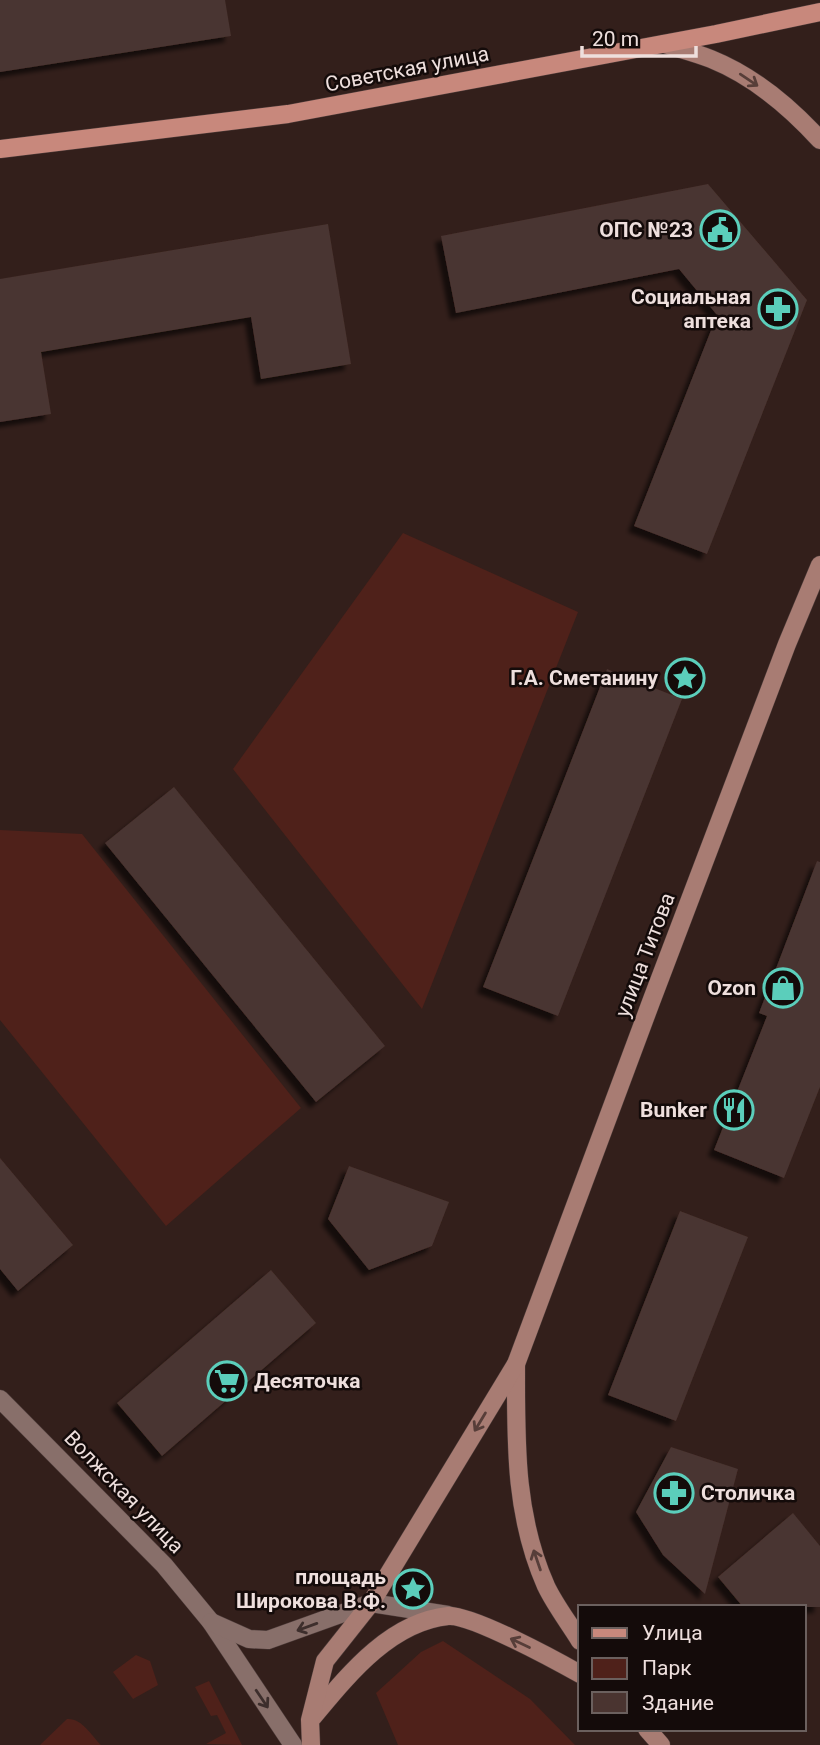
<svg xmlns="http://www.w3.org/2000/svg" width="820" height="1745" font-family="Roboto,sans-serif">
	<style>
		.green { fill: #4f211a }
		.building { fill: #4a3430; filter: url(#shadow) }
		.lines { fill: none; stroke-linecap: round; stroke-linejoin: round }
		.street-casing { stroke: #4d3c3a; stroke-width: 19 }
		.secondary-casing { stroke: #4d3c3a; stroke-width: 19 }
		.primary-casing { stroke: #4d3c3a; stroke-width: 19 }
		.street { stroke: #886f6a; stroke-width: 18 }
		.secondary { stroke: #a87c73; stroke-width: 18 }
		.primary { stroke: #c8887c; stroke-width: 18 }
		.oneway { stroke: #573e39 }
		.oneway2 { stroke: #3d2e2c }
		.labels { text-anchor: middle; dominant-baseline: central; stroke-width: 5; stroke-linejoin: round; paint-order: stroke }
		.street-label { font-size: 21px; fill: #eedfdd; stroke: #140b0a }
		.poi-label { font-size: 21px; font-weight: bold; fill: #eedfdd; stroke: #140b0a; text-anchor: end }
	</style>
	<defs>
		<filter id="shadow"><feDropShadow dx="-6" dy="6" stdDeviation="2" flood-color="#0009"/></filter>
	</defs>
	<rect width="100%" height="100%" fill="#331f1b"/>
	<!-- green -->
	<g class="green">
		<polygon points="403,533 578,612 422,1009 233,769"/>
		<polygon points="0,830 82,834 301,1108 166,1226 0,1020"/>
		<polygon points="443,1641 530,1699 575,1745 398,1745 376,1693 421,1652"/>
		<polygon points="136,1655 150,1661 158,1685 133,1699 113,1672"/>
		<polygon points="209,1681 242,1745 206,1744 226,1733 217,1715 211,1716 195,1687"/>
		<path d="M 67,1719 C 82,1718 91,1735 101,1745 L 40,1745 Z"/>
	</g>
	<!-- building -->
	<g class="building">
		<polygon points="0,0 225,0 231,36 0,72"/>
		<polygon points="708,184 807,300 707,554 634,526 717,315 679,269 456,313 441,236"/>
		<polygon points="328,224 351,364 261,379 251,317 41,352 51,414 0,422 0,279"/>
		<polygon points="607,669 682,699 558,1016 483,987"/>
		<polygon points="174,787 385,1046 316,1102 105,843"/>
		<polygon points="817,861 820,862 820,1087 784,1178 714,1150 767,1016 759,1013"/>
		<polygon points="0,1158 73,1245 18,1291 0,1269"/>
		<polygon points="349,1166 449,1202 432,1246 369,1270 328,1219"/>
		<polygon points="680,1211 748,1237 676,1421 608,1395"/>
		<polygon points="271,1270 316,1323 162,1456 117,1403"/>
		<polygon points="671,1447 738,1469 705,1594 663,1555 636,1512"/>
		<polygon points="793,1513 820,1546 820,1607 743,1607 718,1577"/>
	</g>
	<g class="lines">
		<!-- street casing -->
		<g class="street-casing">
			<g id="street">
				<polyline points="0,1399 164,1565 211,1622 293,1745"/>
				<polyline points="211,1622 249,1639 268,1640 371,1603 448,1615"/>
			</g>
		</g>
		<!-- secondary casing -->
		<g class="secondary-casing">
			<g id="secondary">
				<path d="M 664,44 C 680,49 696,53 711,59 C 753,76 790,107 820,140"/>
				<path d="M 516,1364 C 516,1441 514,1514 546,1586 C 555,1605 569,1623 580,1641"/>
				<path d="M 313,1717 C 348,1675 390,1622 448,1616 C 471,1614 557,1661 580,1674"/>
				<polyline points="647,1729 661,1745"/>
				<polyline points="311,1745 310,1720 325,1661 371,1603 516,1364 651,1002 787,644 820,565"/>
			</g>
		</g>
		<!-- primary casing -->
		<g class="primary-casing">
			<polyline id="primary" points="0,149 288,114 716,34 820,12"/>
		</g>
		<!-- street -->
		<use href="#street" class="street"/>
		<!-- secondary -->
		<use href="#secondary" class="secondary"/>
		<!-- primary -->
		<use href="#primary" class="primary"/>
	</g>
	<!-- one-way arrows -->
	<defs><path id="oneway-shaft" d="M-6 0H5M1.5-3L5.5 0L1.5 3" fill="none" stroke-width="1.6" stroke-linecap="round" stroke-linejoin="round" transform="scale(1.75)"/></defs>
	<g class="oneway">
		<use href="#oneway-shaft" transform="translate(749 80) rotate(34)"/>
		<use href="#oneway-shaft" transform="translate(480 1422) rotate(121)"/>
		<use href="#oneway-shaft" transform="translate(537 1560) rotate(-109)"/>
		<use href="#oneway-shaft" transform="translate(520 1643) rotate(-155)"/>
	</g>
	<g class="oneway2">
		<use href="#oneway-shaft" transform="translate(307 1627) rotate(160)"/>
		<use href="#oneway-shaft" transform="translate(262 1699) rotate(56)"/>
	</g>
	<!-- icons -->
	<defs>
		<g id="civic-ring" transform="scale(2.0125)"><circle r="9.5" fill="#140b0a" stroke="#5bcebb" stroke-width="1.5"/><path d="M-.6-6.5H3V-4.5H.6V-3L4-1V1h2V6H-6V1h2V-1L-.6-3ZM-1.2 2.5V6h2.4V2.5Z" fill="#5bcebb"/></g>
		<g id="pharmacy-ring" transform="scale(2.0125)"><circle r="9.5" fill="#140b0a" stroke="#5bcebb" stroke-width="1.5"/><path d="M-2-6h4v4h4v4h-4v4h-4v-4h-4v-4h4Z" fill="#5bcebb"/></g>
		<g id="sight-ring" transform="scale(2.0125)"><circle r="9.5" fill="#140b0a" stroke="#5bcebb" stroke-width="1.5"/><path d="M0-6L1.8-2.2L6-1.7L2.9 1.2L3.7 5.4L0 3.3L-3.7 5.4L-2.9 1.2L-6-1.7L-1.8-2.2Z" fill="#5bcebb"/></g>
		<g id="shop-ring" transform="scale(2.0125)"><circle r="9.5" fill="#140b0a" stroke="#5bcebb" stroke-width="1.5"/><path d="M-5-2.5h2.3a2.7 3.5 0 0 1 5.4 0H5L5.5 6h-11ZM-1.5-2.5h3a1.5 2.3 0 0 0-3 0Z" fill="#5bcebb"/></g>
		<g id="restaurant-ring" transform="scale(2.0125)"><circle r="9.5" fill="#140b0a" stroke="#5bcebb" stroke-width="1.5"/><path d="M-5-6h1v4h1v-4h1v4h1v-4h1v5L-1.5 .5V6h-2V.5L-5-1ZM5-6V6H3V1.5H1.5Q1.5-4 5-6Z" fill="#5bcebb"/></g>
		<g id="supermarket-ring" transform="scale(2.0125)"><circle r="9.5" fill="#140b0a" stroke="#5bcebb" stroke-width="1.5"/><path d="M-6-5.5h2.5l.6 2H6L4.5 2H-2.5L-4.4-4H-6ZM-1.5 3.2a1.3 1.3 0 1 0 .1 0ZM3 3.2a1.3 1.3 0 1 0 .1 0Z" fill="#5bcebb"/></g>
	</defs>
	<g fill-rule="evenodd">
		<use href="#civic-ring" x="720" y="230"/>
		<use href="#pharmacy-ring" x="778" y="309"/>
		<use href="#sight-ring" x="685" y="678"/>
		<use href="#shop-ring" x="783" y="988"/>
		<use href="#restaurant-ring" x="734" y="1110"/>
		<use href="#supermarket-ring" x="227" y="1381"/>
		<use href="#pharmacy-ring" x="674" y="1493"/>
		<use href="#sight-ring" x="413" y="1589"/>
	</g>
	<g class="labels">
		<!-- street labels -->
		<g class="street-label">
			<text transform="translate(407 69) rotate(-11)">Советская улица</text>
			<text transform="translate(645 955) rotate(-69)">улица Титова</text>
			<text transform="translate(124 1492) rotate(46)">Волжская улица</text>
		</g>
		<!-- poi labels -->
		<g class="poi-label">
			<text x="693" y="230">ОПС №23</text>
			<text x="751" y="297">Социальная<tspan x="751" dy="24">аптека</tspan></text>
			<text x="658" y="678">Г.А. Сметанину</text>
			<text x="756" y="988">Ozon</text>
			<text x="707" y="1110">Bunker</text>
			<text x="254" y="1381" text-anchor="start">Десяточка</text>
			<text x="701" y="1493" text-anchor="start">Столичка</text>
			<text x="386" y="1577">площадь<tspan x="386" dy="24">Широкова В.Ф.</tspan></text>
		</g>
	</g>
	<!-- legend -->
	<rect x="578" y="1605" width="228" height="126" fill="#140b0a" stroke="#6b605e" stroke-width="2"/>
	<rect x="592" y="1628" width="35" height="10" fill="#c8887c" stroke="#6b605e" stroke-width="2"/>
	<text x="642" y="1640" font-size="21" fill="#eedfdd">Улица</text>
	<rect x="592" y="1658" width="35" height="21" fill="#4f211a" stroke="#6b605e" stroke-width="2"/>
	<text x="642" y="1675" font-size="21" fill="#eedfdd">Парк</text>
	<rect x="592" y="1692" width="35" height="21" fill="#4a3430" stroke="#6b605e" stroke-width="2"/>
	<text x="642" y="1710" font-size="21" fill="#eedfdd">Здание</text>
	<!-- scale -->
	<path d="M582 46v10h114v-10" fill="none" stroke="#eedfdd" stroke-width="3.5"/>
	<text x="592" y="46" font-size="21" fill="#eedfdd" stroke="#140b0a" stroke-width="5" paint-order="stroke">20 m</text>
</svg>
